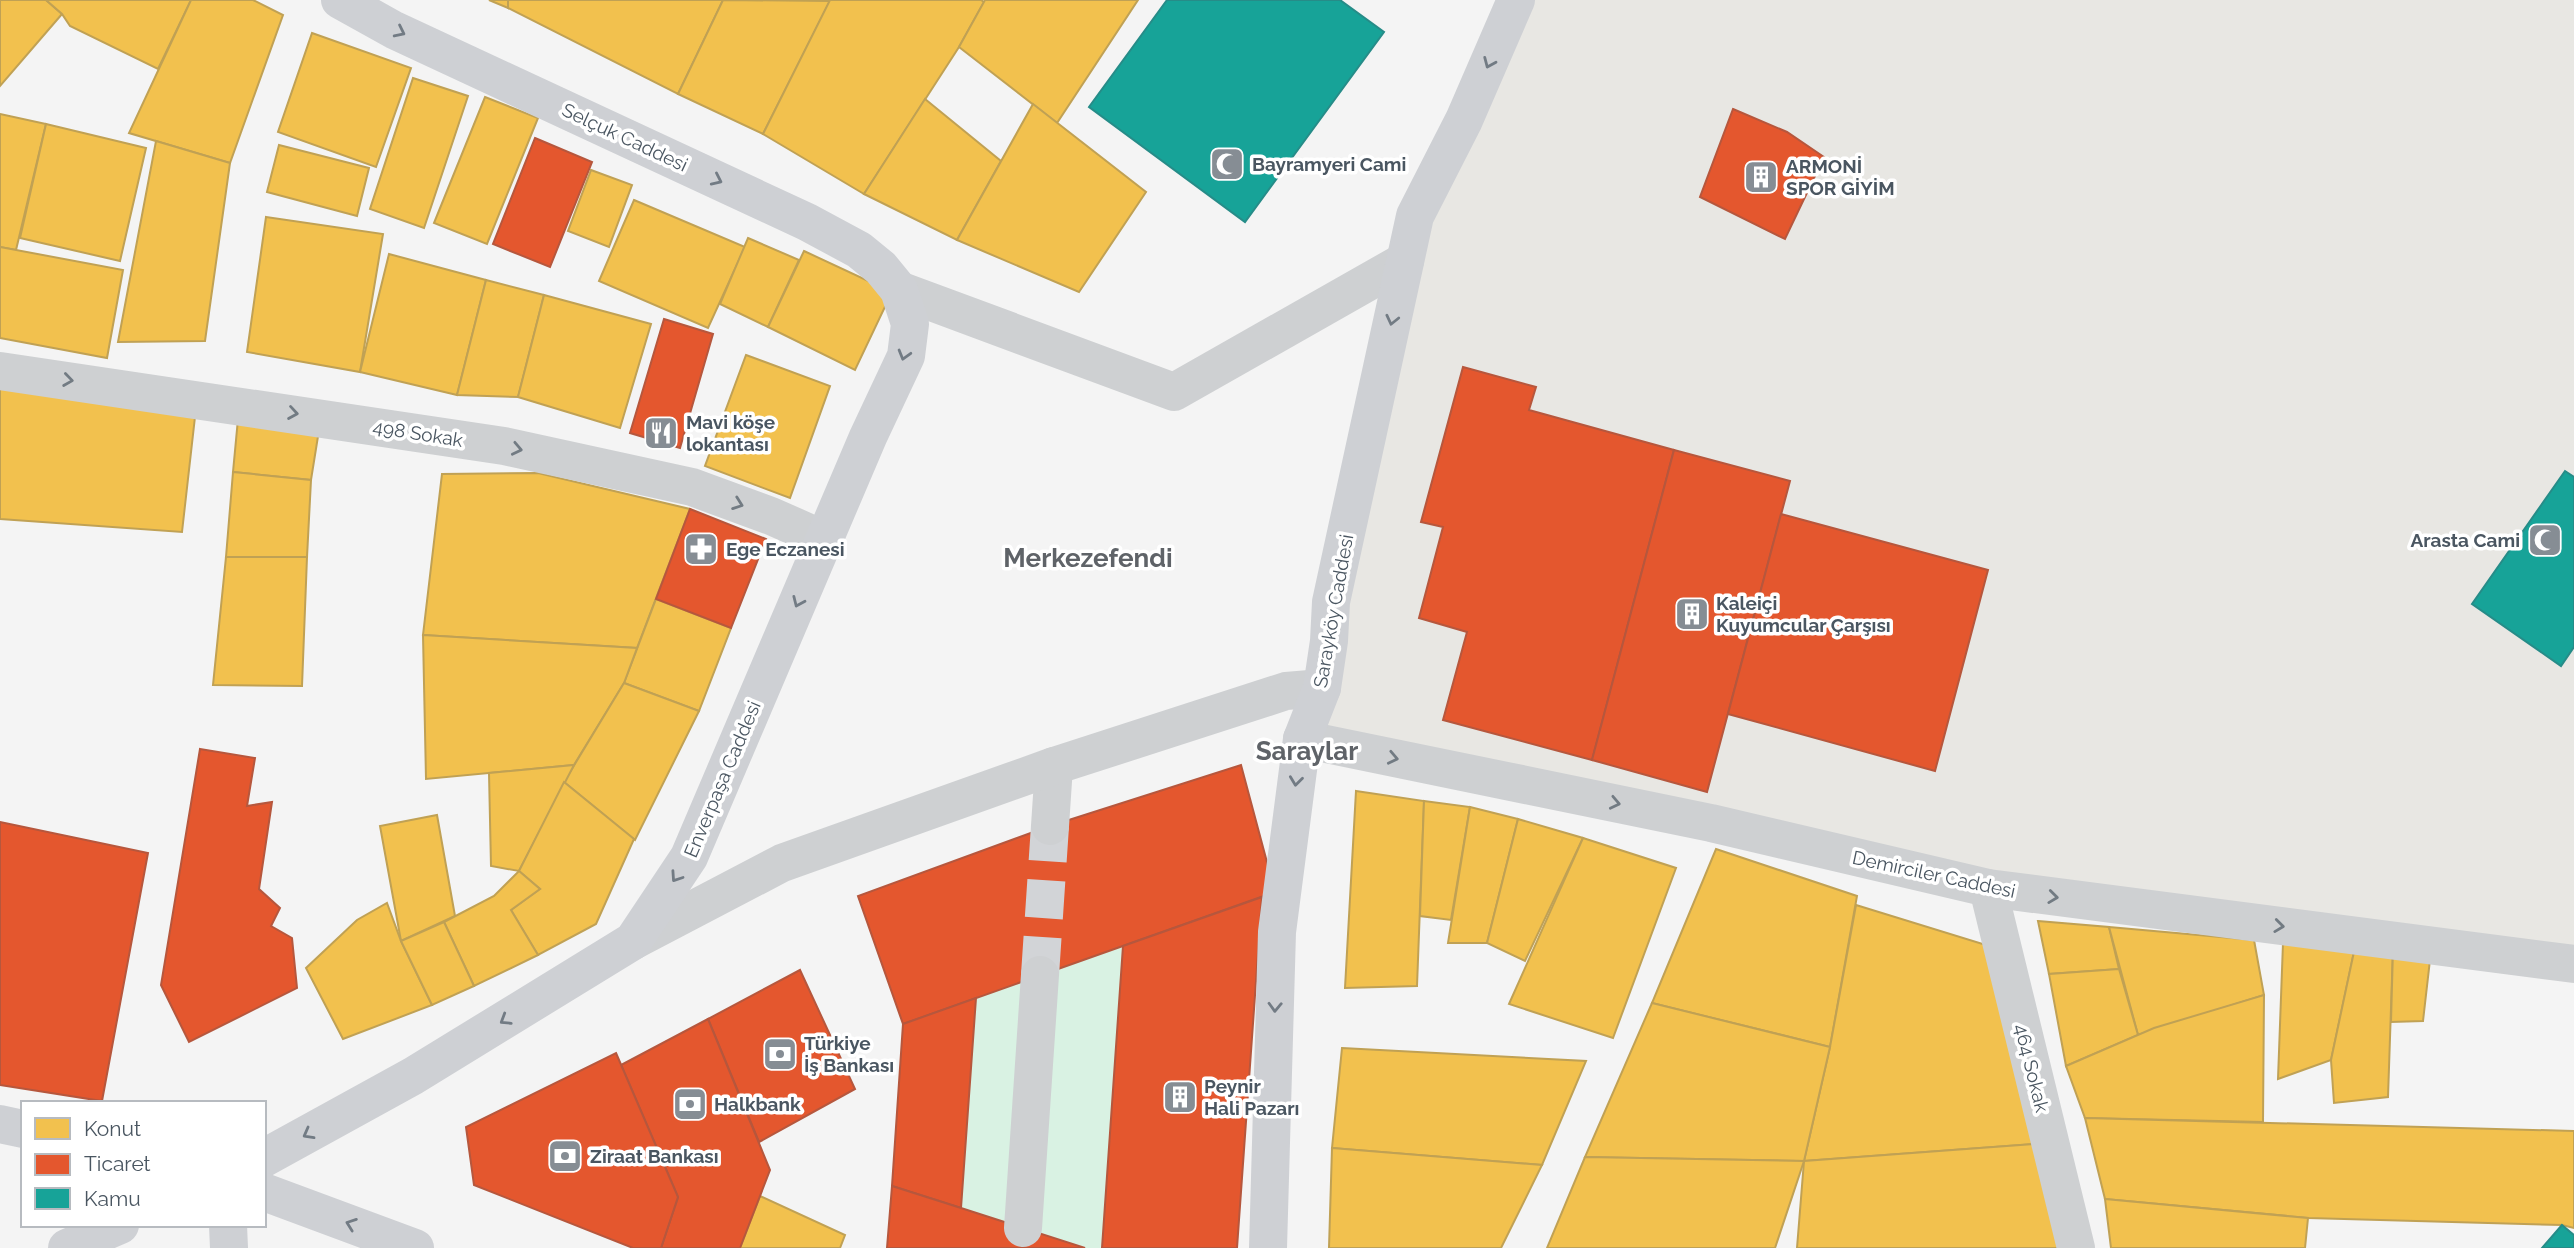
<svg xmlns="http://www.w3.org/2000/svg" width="2574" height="1248" font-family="Raleway,sans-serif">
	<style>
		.commercial { fill: #e8e7e3 }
		.green { fill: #d9f2e3 }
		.homes { fill: #f2c14e; stroke: #c0a154; stroke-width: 2 }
		.shops { fill: #e4572e; stroke: #b6573d; stroke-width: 2 }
		.public { fill: #17a398; stroke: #268c88; stroke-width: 2 }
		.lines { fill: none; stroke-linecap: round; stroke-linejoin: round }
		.street-tunnel { stroke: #d2d4d7; stroke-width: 38; stroke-dasharray: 38 19; stroke-linecap: butt }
		.street { stroke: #ced0d2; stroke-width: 38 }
		.secondary { stroke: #ced0d4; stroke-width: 38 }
		.oneway { stroke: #727b84 }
		.oneway2 { stroke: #727b83 }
		.labels { text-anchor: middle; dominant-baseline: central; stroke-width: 7; stroke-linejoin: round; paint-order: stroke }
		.street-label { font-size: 19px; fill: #4a5661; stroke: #fff }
		.poi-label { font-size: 19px; font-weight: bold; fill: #4a5661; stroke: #fff; text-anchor: start }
		.district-label { font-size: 26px; font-weight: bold; fill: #5f6368; stroke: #fff }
	</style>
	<rect width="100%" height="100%" fill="#f4f4f4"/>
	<!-- commercial -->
	<polygon class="commercial" points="1514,0 2574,0 2574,964 1988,888 1302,739 1415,216"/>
	<!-- green -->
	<polygon class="green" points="1123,946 1102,1248 1085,1248 961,1208 976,998"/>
	<!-- homes -->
	<g class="homes">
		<polygon points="0,0 46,0 62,14 0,86"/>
		<polygon points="46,0 191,0 158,69 70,26 62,14"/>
		<polygon points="191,0 253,0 283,15 230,163 129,133"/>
		<polygon points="489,0 508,0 508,8"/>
		<polygon points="508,0 723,0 678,94 508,8"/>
		<polygon points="723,0 830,1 763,134 678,94"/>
		<polygon points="981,0 984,2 959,47 864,194 763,134 830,0"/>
		<polygon points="985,0 1138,0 1057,123 959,47"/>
		<polygon points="312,33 411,68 376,167 278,132"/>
		<polygon points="413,78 468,96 424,228 370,209"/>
		<polygon points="485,97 538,118 487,244 434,223"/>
		<polygon points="925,99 1001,161 957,240 864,194"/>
		<polygon points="1033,104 1146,192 1079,292 957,240"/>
		<polygon points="0,114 46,124 16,250 0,247"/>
		<polygon points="46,124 146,148 120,261 20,238"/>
		<polygon points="156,141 230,163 205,341 118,342"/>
		<polygon points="279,145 369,168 357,216 267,192"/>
		<polygon points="591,170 632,185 609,247 568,231"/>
		<polygon points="634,200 745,247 708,328 599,281"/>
		<polygon points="266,217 383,234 360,372 247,352"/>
		<polygon points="748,238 799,260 768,327 720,304"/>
		<polygon points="0,247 123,270 107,358 0,338"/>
		<polygon points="804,251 892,292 855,370 768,327"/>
		<polygon points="389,254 486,280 457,395 360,372"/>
		<polygon points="486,280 544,295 518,397 457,395"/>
		<polygon points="544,295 651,324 620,428 518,397"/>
		<polygon points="746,355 830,386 790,498 705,466"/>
		<polygon points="0,388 196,408 182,532 0,519"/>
		<polygon points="238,419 319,430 311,480 233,472"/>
		<polygon points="233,472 311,480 307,557 226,557"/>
		<polygon points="538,473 690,509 637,648 423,635 442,474"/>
		<polygon points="226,557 307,557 302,686 213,685"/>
		<polygon points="656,599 731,628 699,711 624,683"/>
		<polygon points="423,635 637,648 624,683 574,765 426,779"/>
		<polygon points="624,683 699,711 635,840 564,782"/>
		<polygon points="574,765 519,871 491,866 489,773"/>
		<polygon points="564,782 634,839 596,924 538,955 511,910 540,889 519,871"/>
		<polygon points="1356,791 1424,801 1417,986 1345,988"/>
		<polygon points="1424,801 1470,807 1451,920 1420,916"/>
		<polygon points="1470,807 1518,819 1487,943 1448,943"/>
		<polygon points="437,815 455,916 401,941 380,826"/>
		<polygon points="1518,819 1583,838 1525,961 1487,943"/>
		<polygon points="1583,838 1676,868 1613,1038 1509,1004"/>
		<polygon points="1716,849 1857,896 1830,1047 1652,1003"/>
		<polygon points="519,871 540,889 511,910 538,955 474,986 444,922 494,896"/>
		<polygon points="387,903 401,941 432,1005 343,1039 306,968 357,920"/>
		<polygon points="1856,905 1999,949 2035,1144 1804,1161 1830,1047"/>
		<polygon points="2038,921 2109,927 2119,969 2049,974"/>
		<polygon points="444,922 474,986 432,1005 401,941"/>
		<polygon points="2109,927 2254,940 2264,995 2138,1035"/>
		<polygon points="2283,943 2355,947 2331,1060 2278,1079"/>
		<polygon points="2355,947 2393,949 2388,1097 2334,1103 2331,1060"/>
		<polygon points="2393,949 2431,951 2423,1021 2391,1022"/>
		<polygon points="2119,969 2138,1035 2066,1066 2049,974"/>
		<polygon points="2264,995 2263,1122 2085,1118 2066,1066 2154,1028"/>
		<polygon points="1652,1003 1830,1047 1804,1161 1585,1157"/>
		<polygon points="1342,1048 1586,1061 1542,1165 1332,1148"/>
		<polygon points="2085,1118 2574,1131 2574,1228 2562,1225 2308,1218 2105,1199"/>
		<polygon points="2035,1144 2060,1248 1797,1248 1804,1161"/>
		<polygon points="1332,1148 1542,1165 1501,1248 1329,1248"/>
		<polygon points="1585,1157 1804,1161 1775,1248 1547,1248"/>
		<polygon points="760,1196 845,1235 840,1248 740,1248"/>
		<polygon points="2105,1199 2308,1218 2305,1248 2111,1248"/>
	</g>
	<!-- shops -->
	<g class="shops">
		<polygon points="1733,109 1787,132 1824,157 1785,239 1700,197"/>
		<polygon points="535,138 592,162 550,267 493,244"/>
		<polygon points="664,319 713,334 680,448 630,433"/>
		<polygon points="1463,367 1536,387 1529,410 1674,450 1592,760 1443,720 1467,632 1419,618 1443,527 1421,522"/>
		<polygon points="1674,450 1790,481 1707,792 1592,760"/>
		<polygon points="690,509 766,539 731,628 656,599"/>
		<polygon points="1781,514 1988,570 1935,771 1728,714"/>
		<polygon points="200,749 255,758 247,806 272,802 259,889 280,908 271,926 292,938 297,988 189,1042 161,985"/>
		<polygon points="1241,765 1275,892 903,1024 858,896 1050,826"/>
		<polygon points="0,822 148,853 102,1101 0,1085"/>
		<polygon points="1262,897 1237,1248 1102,1248 1123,946"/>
		<polygon points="800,970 855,1089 759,1142 708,1019"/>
		<polygon points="976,998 961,1208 892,1186 903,1024"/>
		<polygon points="708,1019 770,1170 740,1248 661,1248 678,1197 621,1065"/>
		<polygon points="616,1053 678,1197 661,1248 633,1248 474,1185 466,1127"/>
		<polygon points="892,1186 961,1208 1085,1248 887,1248"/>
	</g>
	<!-- public -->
	<g class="public">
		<polygon points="1167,0 1340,0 1384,32 1245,222 1089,107"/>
		<polygon points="2565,471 2574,477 2574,647 2561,666 2472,604"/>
		<polygon points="2562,1225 2574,1235 2574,1248 2542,1248"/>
	</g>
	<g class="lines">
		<!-- street-tunnel -->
		<polyline class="street-tunnel" points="1040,975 1050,826"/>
		<!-- street -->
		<g class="street">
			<polyline points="899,290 1174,392 1405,261"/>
			<polyline points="0,371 504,446 692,487 771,516 825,540"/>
			<polyline points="1302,739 1711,823 1988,888 2574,964"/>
			<polyline points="1050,826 1054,766"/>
			<polyline points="1988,888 2076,1248"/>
			<polyline points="633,941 782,863 1054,766 1286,691 1322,688"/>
			<polyline points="1023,1228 1040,975"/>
		</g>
		<!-- secondary -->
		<g class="secondary">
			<polyline points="0,1124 23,1129"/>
			<polyline points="264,1158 413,1076 633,941 689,857 868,437 906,356 910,324 899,290 881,268 859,250 807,222 394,30 340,0"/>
			<polyline points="264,1192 415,1248"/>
			<polyline points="228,1225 229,1248"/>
			<polyline points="67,1248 120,1225"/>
			<polyline points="1268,1248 1277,932 1302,739 1322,688 1329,641 1331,602 1415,216 1464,120 1516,0"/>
		</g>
	</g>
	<!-- one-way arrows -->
	<defs><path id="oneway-chevron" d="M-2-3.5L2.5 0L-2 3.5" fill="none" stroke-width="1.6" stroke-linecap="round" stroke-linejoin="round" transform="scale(1.75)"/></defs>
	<g class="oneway">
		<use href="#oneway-chevron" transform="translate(400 32) rotate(26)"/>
		<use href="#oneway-chevron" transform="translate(1489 63) rotate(113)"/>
		<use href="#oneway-chevron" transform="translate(717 180) rotate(25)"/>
		<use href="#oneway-chevron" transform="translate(1392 320) rotate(103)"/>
		<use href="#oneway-chevron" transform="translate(904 355) rotate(106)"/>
		<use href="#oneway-chevron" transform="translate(798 602) rotate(114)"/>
		<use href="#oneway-chevron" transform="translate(1296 781) rotate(97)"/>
		<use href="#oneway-chevron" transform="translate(676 877) rotate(124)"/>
		<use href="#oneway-chevron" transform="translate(1275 1007) rotate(92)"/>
		<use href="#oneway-chevron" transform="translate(505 1020) rotate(148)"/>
		<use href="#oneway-chevron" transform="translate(308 1134) rotate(151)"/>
		<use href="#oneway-chevron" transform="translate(351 1224) rotate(-160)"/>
	</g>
	<g class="oneway2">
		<use href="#oneway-chevron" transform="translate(68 380) rotate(8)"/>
		<use href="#oneway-chevron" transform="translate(293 413) rotate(9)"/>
		<use href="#oneway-chevron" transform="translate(517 449) rotate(12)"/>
		<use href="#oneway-chevron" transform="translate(738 504) rotate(20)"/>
		<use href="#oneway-chevron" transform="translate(1393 758) rotate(12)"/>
		<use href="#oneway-chevron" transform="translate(1615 803) rotate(12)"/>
		<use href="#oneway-chevron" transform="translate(2053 897) rotate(7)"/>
		<use href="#oneway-chevron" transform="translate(2279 926) rotate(7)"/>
	</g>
	<!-- icons -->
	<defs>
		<g id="mosque-square" transform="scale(1.75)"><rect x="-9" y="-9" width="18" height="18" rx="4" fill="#868d94" stroke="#fff"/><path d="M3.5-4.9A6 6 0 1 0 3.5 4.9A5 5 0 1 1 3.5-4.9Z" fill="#fff"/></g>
		<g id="building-square" transform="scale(1.75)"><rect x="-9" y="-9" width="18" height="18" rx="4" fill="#868d94" stroke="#fff"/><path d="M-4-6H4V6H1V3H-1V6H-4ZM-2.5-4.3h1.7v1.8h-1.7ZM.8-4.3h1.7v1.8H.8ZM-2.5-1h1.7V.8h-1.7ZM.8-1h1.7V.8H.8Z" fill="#fff"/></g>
		<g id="restaurant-square" transform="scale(1.75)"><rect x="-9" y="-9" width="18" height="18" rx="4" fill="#868d94" stroke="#fff"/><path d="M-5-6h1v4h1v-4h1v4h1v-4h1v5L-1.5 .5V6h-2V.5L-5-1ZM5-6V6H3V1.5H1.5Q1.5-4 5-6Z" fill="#fff"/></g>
		<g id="pharmacy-square" transform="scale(1.75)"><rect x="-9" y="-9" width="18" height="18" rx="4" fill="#868d94" stroke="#fff"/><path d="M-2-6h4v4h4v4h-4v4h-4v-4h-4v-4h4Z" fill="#fff"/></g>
		<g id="bank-square" transform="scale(1.75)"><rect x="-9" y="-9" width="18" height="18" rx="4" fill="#868d94" stroke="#fff"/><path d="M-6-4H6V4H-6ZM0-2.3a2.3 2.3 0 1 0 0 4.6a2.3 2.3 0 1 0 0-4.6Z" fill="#fff"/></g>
	</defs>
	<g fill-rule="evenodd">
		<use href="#mosque-square" x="1227" y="164"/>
		<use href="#building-square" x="1761" y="177"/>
		<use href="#restaurant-square" x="661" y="433"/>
		<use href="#mosque-square" x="2545" y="540"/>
		<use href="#pharmacy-square" x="701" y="549"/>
		<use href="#building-square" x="1692" y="614"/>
		<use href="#bank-square" x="780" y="1054"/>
		<use href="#building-square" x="1180" y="1097"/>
		<use href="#bank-square" x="690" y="1104"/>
		<use href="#bank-square" x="565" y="1156"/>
	</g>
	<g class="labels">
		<!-- street labels -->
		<g class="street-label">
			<text transform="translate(625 137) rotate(25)">Selçuk Caddesi</text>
			<text transform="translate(418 433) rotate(9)">498 Sokak</text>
			<text transform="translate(1333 611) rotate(-80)">Sarayköy Caddesi</text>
			<text transform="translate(722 779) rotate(-67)">Enverpaşa Caddesi</text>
			<text transform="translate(1934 874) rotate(12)">Demirciler Caddesi</text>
			<text transform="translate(2032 1068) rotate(76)">464 Sokak</text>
		</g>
		<!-- poi labels -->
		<g class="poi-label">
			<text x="1252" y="164">Bayramyeri Cami</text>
			<text x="1786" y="166">ARMONİ<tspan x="1786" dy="22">SPOR GİYİM</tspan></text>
			<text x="686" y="422">Mavi köşe<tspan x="686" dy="22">lokantası</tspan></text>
			<text x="2520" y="540" text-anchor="end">Arasta Cami</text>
			<text x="726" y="549">Ege Eczanesi</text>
			<text x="1716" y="603">Kaleiçi<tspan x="1716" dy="22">Kuyumcular Çarşısı</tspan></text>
			<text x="804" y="1043">Türkiye<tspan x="804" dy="22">İş Bankası</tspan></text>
			<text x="1204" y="1086">Peynir<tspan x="1204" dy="22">Hali Pazarı</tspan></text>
			<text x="714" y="1104">Halkbank</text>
			<text x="590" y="1156">Ziraat Bankası</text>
		</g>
		<!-- district labels -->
		<g class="district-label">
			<text x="1088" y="558">Merkezefendi</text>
			<text x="1307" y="751">Saraylar</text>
		</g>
	</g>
	<!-- legend -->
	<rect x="21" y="1101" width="245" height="126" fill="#ffffff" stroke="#b7bbc0" stroke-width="2"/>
	<rect x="35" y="1118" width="35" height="21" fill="#f2c14e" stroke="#b7bbc0" stroke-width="2"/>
	<text x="84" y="1136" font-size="21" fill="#4a5661">Konut</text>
	<rect x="35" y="1154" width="35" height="21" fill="#e4572e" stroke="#b7bbc0" stroke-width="2"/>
	<text x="84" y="1171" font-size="21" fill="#4a5661">Ticaret</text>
	<rect x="35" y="1188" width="35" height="21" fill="#17a398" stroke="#b7bbc0" stroke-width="2"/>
	<text x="84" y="1206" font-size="21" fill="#4a5661">Kamu</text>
</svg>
